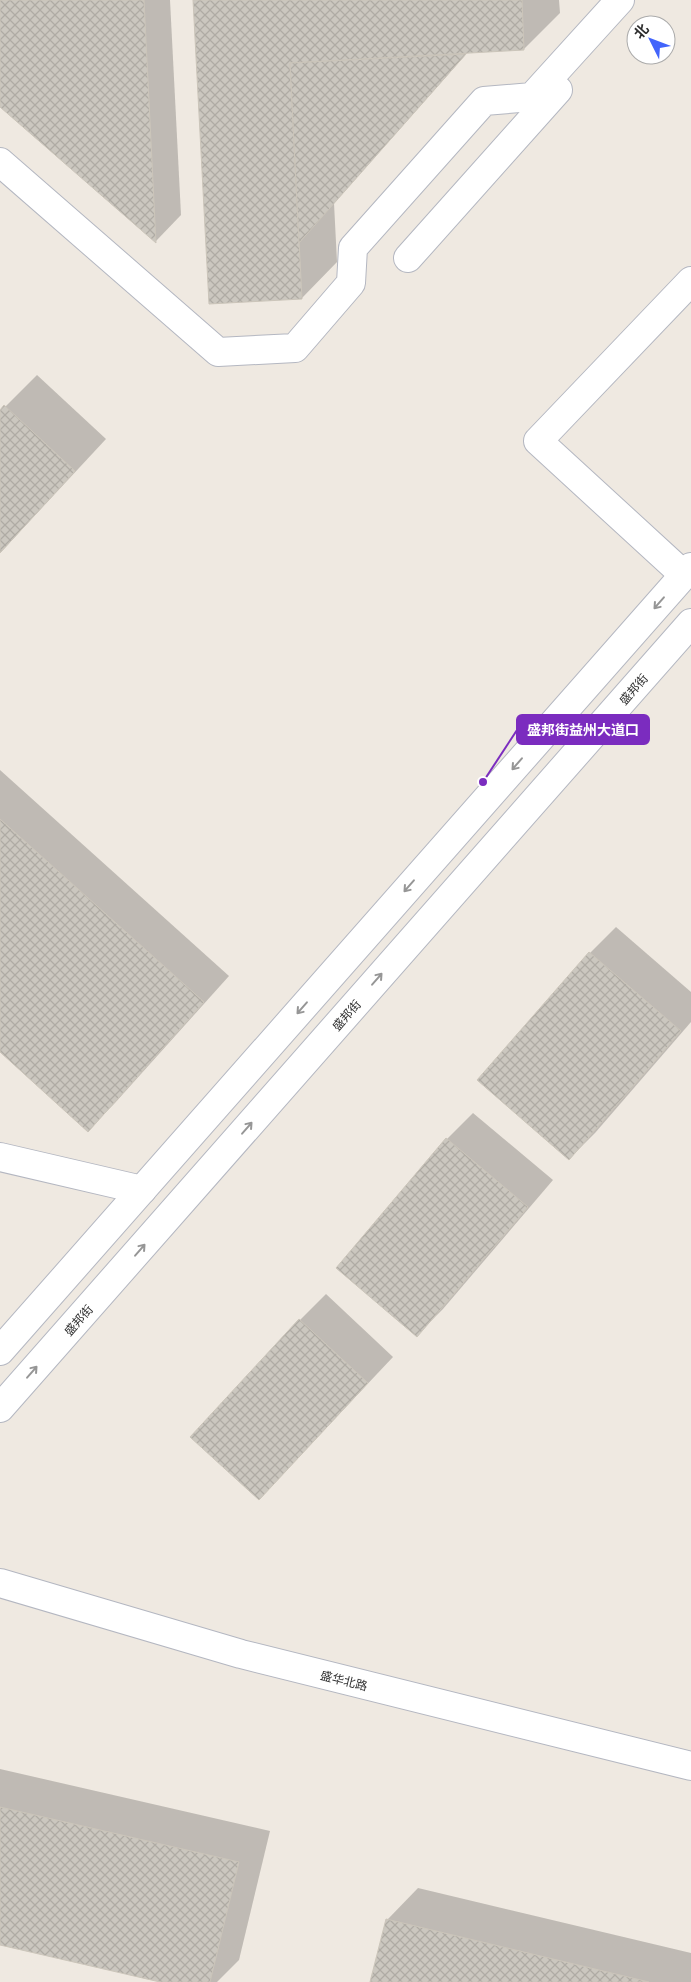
<svg xmlns="http://www.w3.org/2000/svg" width="691" height="1982" font-family="Commissioner,'Noto Sans SC',sans-serif">
	<style>
		.shadow { fill: #0003 }
		.building { fill: url(#building-cross-hatch); stroke: #cbc5ba }
		.lines { fill: none; stroke-linecap: round; stroke-linejoin: round }
		.minor-casing { stroke: #b4b7c1; stroke-width: 30 }
		.minor { stroke: #fff; stroke-width: 28 }
		.oneway { stroke: #969696 }
		.labels { text-anchor: middle; dominant-baseline: central; stroke-width: 4; stroke-linejoin: round; paint-order: stroke }
		.street-label { font-size: 12px; fill: #2e2e2e; stroke: #fff }
		.leader { fill: none; stroke: #7b2cbf; stroke-width: 2 }
		.callout-dot { fill: #7b2cbf; stroke: #fff; stroke-width: 2 }
		.callout { fill: #7b2cbf; stroke: #7b2cbf; stroke-width: 2 }
		.callout-label { font-size: 14px; text-anchor: middle; font-weight: bold; fill: #fff }
	</style>
	<defs>
		<pattern id="building-cross-hatch" width="8" height="8" patternUnits="userSpaceOnUse" patternTransform="scale(1.25)"><rect width="8" height="8" fill="#cbc7bf"/><path d="M0 0l8 8M0 8l8-8" fill="none" stroke="#afaba4"/></pattern>
	</defs>
	<rect width="100%" height="100%" fill="#efe9e1"/>
	<!-- shadow -->
	<g class="shadow">
		<polygon points="0,0 170,0 181,215 156,241 0,106"/>
		<polygon points="195,0 559,0 560,13 524,49 468,52 334,203 337,262 302,298"/>
		<polygon points="37,375 106,439 0,553 0,412"/>
		<polygon points="0,770 229,976 114,1104 88,1130 0,1051"/>
		<polygon points="616,927 691,992 691,1022 595,1133 569,1159 590,953"/>
		<polygon points="473,1113 553,1180 443,1309 417,1335 447,1139"/>
		<polygon points="326,1294 393,1357 259,1499 300,1320"/>
		<polygon points="0,1769 270,1831 239,1960 217,1982 166,1982 0,1944"/>
		<polygon points="418,1888 691,1953 691,1982 371,1982 387,1920"/>
	</g>
	<!-- building -->
	<g class="building">
		<polygon points="0,0 144,0 156,243 0,107"/>
		<polygon points="193,0 522,0 524,50 290,63 302,299 209,304"/>
		<polygon points="466,54 299,243 290,63"/>
		<polygon points="4,405 75,471 0,553 0,410"/>
		<polygon points="0,819 204,1002 88,1132 0,1052"/>
		<polygon points="589,952 681,1031 569,1160 477,1080"/>
		<polygon points="446,1138 528,1207 417,1337 336,1268"/>
		<polygon points="299,1319 368,1383 259,1500 190,1437"/>
		<polygon points="0,1807 239,1862 210,1982 160,1982 0,1945"/>
		<polygon points="386,1919 649,1982 370,1982"/>
	</g>
	<g class="lines">
		<!-- minor casing -->
		<g class="minor-casing">
			<g id="minor">
				<polyline points="0,162 218,352 295,348 351,283 353,248 484,101 532,97 620,0"/>
				<polyline points="408,258 558,90"/>
				<polyline points="684,575 538,441 691,281"/>
				<polyline points="0,1157 142,1190"/>
				<polyline points="0,1351 691,567"/>
				<polyline points="0,1408 691,623"/>
				<polyline points="0,1583 241,1654 691,1766"/>
			</g>
		</g>
		<!-- minor -->
		<use href="#minor" class="minor"/>
	</g>
	<!-- one-way arrows -->
	<defs><path id="oneway-shaft" d="M-6 0H5M1.5-3L5.5 0L1.5 3" fill="none" stroke-width="1.6" stroke-linecap="round" stroke-linejoin="round" transform="scale(1.25)"/></defs>
	<g class="oneway">
		<use href="#oneway-shaft" transform="translate(659 603) rotate(131)"/>
		<use href="#oneway-shaft" transform="translate(517 764) rotate(131)"/>
		<use href="#oneway-shaft" transform="translate(409 886) rotate(131)"/>
		<use href="#oneway-shaft" transform="translate(377 979) rotate(-49)"/>
		<use href="#oneway-shaft" transform="translate(302 1008) rotate(131)"/>
		<use href="#oneway-shaft" transform="translate(247 1128) rotate(-49)"/>
		<use href="#oneway-shaft" transform="translate(140 1250) rotate(-49)"/>
		<use href="#oneway-shaft" transform="translate(32 1372) rotate(-49)"/>
	</g>
	<g class="labels">
		<!-- street labels -->
		<g class="street-label">
			<text transform="translate(633 689) rotate(-49)">盛邦街</text>
			<text transform="translate(346 1015) rotate(-49)">盛邦街</text>
			<text transform="translate(78 1320) rotate(-49)">盛邦街</text>
			<text transform="translate(344 1680) rotate(14)">盛华北路</text>
		</g>
	</g>
	<!-- callouts -->
	<path class="leader" d="M483 782L517 730"/>
	<circle class="callout-dot" cx="483" cy="782" r="5"/>
	<rect class="callout" x="517" y="715" width="132" height="29" rx="5"/>
	<g class="callout-label">
		<text x="583" y="735">盛邦街益州大道口</text>
	</g>
	<!-- north arrow -->
	<g transform="translate(651 40) rotate(312)"><circle r="24" fill="#ffffff" stroke="#ababab"/>
	<path d="M0-4L9 19L0 12L-9 19Z" fill="#4264fb"/>
	<text y="-8" font-size="14" font-weight="bold" text-anchor="middle" fill="#2e2e2e">北</text>
	</g>
</svg>
